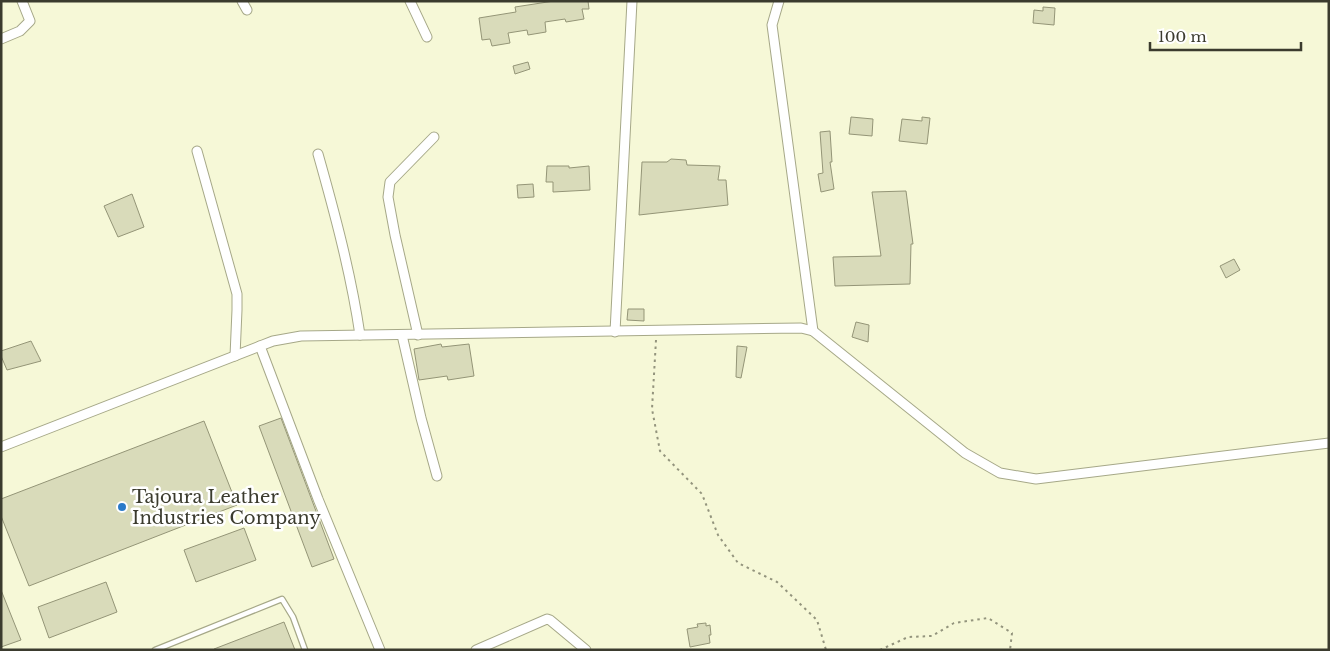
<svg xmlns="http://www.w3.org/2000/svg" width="1330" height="651" font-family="'Libre Baskerville',serif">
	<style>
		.building { fill: #d9dbba; stroke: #949577 }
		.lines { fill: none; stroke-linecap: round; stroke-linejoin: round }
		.service-casing { stroke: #a6a888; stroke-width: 7 }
		.minor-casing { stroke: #a6a888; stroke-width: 11 }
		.path { stroke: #93947d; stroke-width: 2; stroke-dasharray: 2.5 4; stroke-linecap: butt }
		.service { stroke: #fff; stroke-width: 4.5 }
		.minor { stroke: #fff; stroke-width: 9 }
		.poi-dot { fill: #2a7ac9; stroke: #fff; stroke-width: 2 }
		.labels { text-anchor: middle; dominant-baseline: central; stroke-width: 5; stroke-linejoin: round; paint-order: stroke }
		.poi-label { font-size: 18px; fill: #3b3b2e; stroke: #fff; text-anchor: start }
	</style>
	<rect width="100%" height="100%" fill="#f6f8d7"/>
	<!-- building -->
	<g class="building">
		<polygon points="554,1 588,1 589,9 582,9 584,19 566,22 565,19 545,22 546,32 528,35 527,30 508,33 510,43 492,46 490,39 482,40 479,18 516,12 515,7"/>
		<polygon points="1043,7 1055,8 1054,25 1033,23 1034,10 1043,11"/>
		<polygon points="528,62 530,69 515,74 513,66"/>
		<polygon points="851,117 873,119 872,136 849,134"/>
		<polygon points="922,117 930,118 927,144 899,141 902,119 922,121"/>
		<polygon points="830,131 832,162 830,162 834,189 821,192 818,174 823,173 820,132"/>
		<polygon points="671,159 686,160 687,165 720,166 718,180 726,180 728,205 639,215 642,162 667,162"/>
		<polygon points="547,166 569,166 569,168 589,166 590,190 553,192 553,182 546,182"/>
		<polygon points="533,184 534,197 518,198 517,185"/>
		<polygon points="906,191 913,244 911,244 910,284 835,286 833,257 881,256 872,192"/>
		<polygon points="132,194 144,227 118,237 104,206"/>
		<polygon points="1234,259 1240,270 1226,278 1220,266"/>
		<polygon points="628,309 644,309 644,321 627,320"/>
		<polygon points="856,322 869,325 868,342 852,337"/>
		<polygon points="31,341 41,361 7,370 1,356 1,351"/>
		<polygon points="441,344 442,347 469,344 474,376 448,380 447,376 419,380 414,349"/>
		<polygon points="737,346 747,347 741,378 736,377"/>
		<polygon points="281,418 334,559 312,567 259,426"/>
		<polygon points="204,421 237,505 29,586 1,516 1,499"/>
		<polygon points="244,528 256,560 196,582 184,550"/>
		<polygon points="106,582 117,612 49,638 38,607"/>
		<polygon points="1,590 21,640 1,647"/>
		<polygon points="284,622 295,650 214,650 214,649"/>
		<polygon points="706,623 706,626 710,625 711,635 709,635 710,643 690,647 687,629 698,627 697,624"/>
	</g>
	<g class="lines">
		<!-- service casing -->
		<g class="service-casing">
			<polyline id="service" points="155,650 282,599 293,617 305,650"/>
		</g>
		<!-- minor casing -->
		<g class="minor-casing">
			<g id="minor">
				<polyline points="242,1 247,10"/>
				<polyline points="410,1 427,37"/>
				<polyline points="779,1 772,25 813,331"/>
				<polyline points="1,39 20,31 30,21 22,1"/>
				<polyline points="197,151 237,294 237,310 235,356"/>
				<path d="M 318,154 C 335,214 351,274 360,335"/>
				<polyline points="615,332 632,1"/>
				<polyline points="402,335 421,418 437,476"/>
				<polyline points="418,335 395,235 388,197 390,182 434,137"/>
				<polyline points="260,346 318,499 380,650"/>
				<polyline points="1,447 260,346 273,341 301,336 801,328 813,331 965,453 1000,473 1036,479 1329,443"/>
				<polyline points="476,650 547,619 550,620 586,650"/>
			</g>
		</g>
		<!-- path -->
		<g class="path">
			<polyline points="656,340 652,409 660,451 702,494 718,535 738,563 777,582 817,620 826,650"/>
			<polyline points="880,650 908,637 932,636 954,623 988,618 1012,633 1010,650"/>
		</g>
		<!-- service -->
		<use href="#service" class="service"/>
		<!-- minor -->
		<use href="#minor" class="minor"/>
	</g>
	<!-- markers -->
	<circle class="poi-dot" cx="122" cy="507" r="5"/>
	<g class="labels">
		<!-- poi labels -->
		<g class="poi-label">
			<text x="132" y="497">Tajoura Leather<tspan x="132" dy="21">Industries Company</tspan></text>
		</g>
	</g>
	<!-- border -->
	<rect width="1330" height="651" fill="none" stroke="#3b3b2e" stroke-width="5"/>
	<!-- scale -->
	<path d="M1150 42v8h151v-8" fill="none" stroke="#3b3b2e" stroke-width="2.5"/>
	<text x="1158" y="42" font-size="15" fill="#3b3b2e" stroke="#ffffff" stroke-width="4" paint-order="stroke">100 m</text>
</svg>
